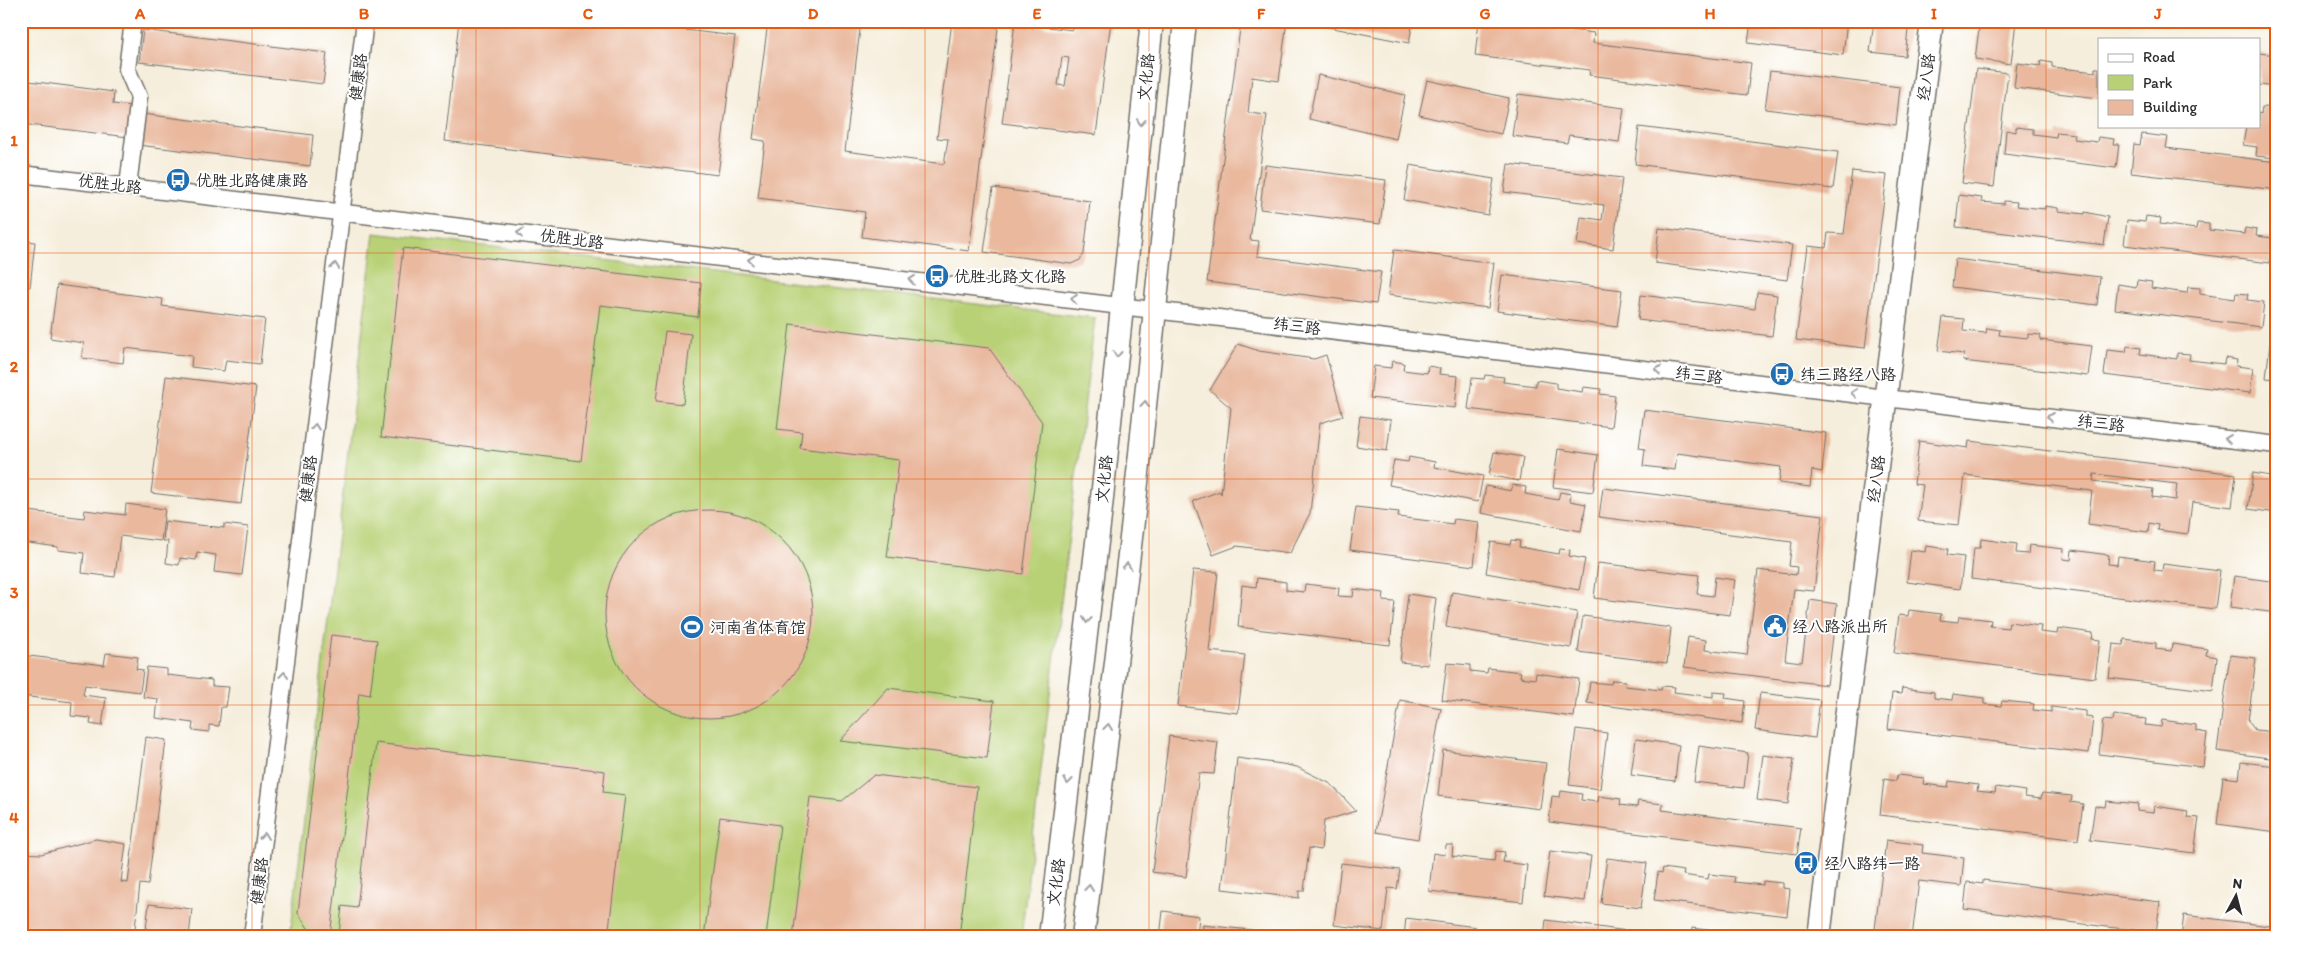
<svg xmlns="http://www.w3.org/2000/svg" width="2298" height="958" font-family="Itim,'LXGW WenKai TC',sans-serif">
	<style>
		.green { fill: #b8d176; stroke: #727e50 }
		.building { fill: #e9b89d; fill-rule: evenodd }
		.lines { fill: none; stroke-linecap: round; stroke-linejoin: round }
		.street-casing { stroke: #726f69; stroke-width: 19 }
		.secondary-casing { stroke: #726f69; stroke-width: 25 }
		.street { stroke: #fff; stroke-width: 16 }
		.secondary { stroke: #fff; stroke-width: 22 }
		.oneway { stroke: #a0a0a0 }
		.grid { fill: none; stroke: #e8590c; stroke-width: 1; stroke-opacity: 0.55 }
		.labels { text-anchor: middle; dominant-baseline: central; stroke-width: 4; stroke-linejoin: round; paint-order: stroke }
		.street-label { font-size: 16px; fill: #2b2b2b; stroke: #fff }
		.poi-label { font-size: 16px; fill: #2b2b2b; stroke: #fff; text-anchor: start }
		.neatline { fill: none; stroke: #e8590c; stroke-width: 2 }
		.grid-label { font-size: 16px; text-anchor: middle; font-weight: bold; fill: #e8590c }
	</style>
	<rect width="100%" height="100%" fill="#fff"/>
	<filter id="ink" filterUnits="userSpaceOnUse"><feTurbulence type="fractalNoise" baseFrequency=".02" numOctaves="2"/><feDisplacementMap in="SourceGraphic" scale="10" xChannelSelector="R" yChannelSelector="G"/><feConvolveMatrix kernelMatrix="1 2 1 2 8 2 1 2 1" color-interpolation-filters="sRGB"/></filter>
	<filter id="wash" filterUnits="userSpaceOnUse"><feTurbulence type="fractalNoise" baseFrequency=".0096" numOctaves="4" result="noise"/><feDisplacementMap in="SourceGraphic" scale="20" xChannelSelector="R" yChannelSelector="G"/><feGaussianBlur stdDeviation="1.12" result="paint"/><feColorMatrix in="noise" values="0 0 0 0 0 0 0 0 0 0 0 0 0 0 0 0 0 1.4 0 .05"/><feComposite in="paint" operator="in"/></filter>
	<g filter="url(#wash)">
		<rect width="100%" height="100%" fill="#f6eedc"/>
		<!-- green -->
		<polygon class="green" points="374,233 1095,318 1021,937 290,937"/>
		<g id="blocks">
			<!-- building -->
			<g class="building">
				<polygon points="459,21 610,21 735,36 718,175 445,141"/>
				<polygon points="768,21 861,21 845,151 944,164 948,139 937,138 952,21 999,21 969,251 862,237 865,212 758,198 765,141 753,139"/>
				<path d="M 1074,21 L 1111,21 L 1096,135 L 1002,123 L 1015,23 L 1073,30 ZM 1062,57 L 1069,58 L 1065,86 L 1058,85 Z"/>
				<polygon points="1241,21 1287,21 1279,81 1252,77 1248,113 1267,115 1250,240 1259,241 1257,256 1381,272 1376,304 1207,282"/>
				<polygon points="1298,21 1413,21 1409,43"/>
				<polygon points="1479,21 1503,21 1594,33 1593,43 1751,63 1747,95 1589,75 1590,70 1475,56"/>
				<polygon points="1751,21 1847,21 1843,55 1748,43"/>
				<polygon points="1874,21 1909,21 1905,56 1870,52"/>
				<polygon points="1980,21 2016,21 2011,64 1975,59"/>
				<polygon points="143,30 327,53 323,84 139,62"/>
				<polygon points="2259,53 2277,55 2277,87 2259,85"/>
				<polygon points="2041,61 2052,63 2052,67 2095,72 2095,68 2099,68 2099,98 2014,88 2017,63 2040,66"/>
				<polygon points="1976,69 2008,73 1994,187 1962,183"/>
				<polygon points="1770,71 1900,87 1896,125 1765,109"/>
				<polygon points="1318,75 1405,95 1396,139 1309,119"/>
				<polygon points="21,80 114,92 113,104 132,106 128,137 21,124"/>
				<polygon points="1427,80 1509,98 1501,134 1419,115"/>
				<polygon points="1518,94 1624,108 1619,142 1569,135 1567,143 1512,136"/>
				<polygon points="2262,107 2277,108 2276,158 2256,156 2257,147 2243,145 2246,126 2259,126 2259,113 2261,114"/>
				<polygon points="142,114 313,135 310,166 138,145"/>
				<polygon points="1639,127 1838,152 1833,189 1635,164"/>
				<polygon points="2016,127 2033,129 2033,134 2056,137 2057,132 2075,134 2074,139 2097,142 2098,137 2114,139 2113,144 2119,144 2116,168 2004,154 2006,130 2016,132"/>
				<polygon points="2142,134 2168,137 2166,148 2277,162 2277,190 2131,173 2134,144 2140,145"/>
				<polygon points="1508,164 1622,178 1613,249 1577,244 1581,217 1602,220 1604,205 1504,192"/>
				<polygon points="1265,165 1386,180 1380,224 1260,209"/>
				<polygon points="1410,165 1494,179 1488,215 1404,200"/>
				<polygon points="1852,171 1887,175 1865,348 1796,340 1808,246 1826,248 1828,233 1844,234"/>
				<polygon points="993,188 1090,201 1084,254 1080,260 1071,264 984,252"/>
				<polygon points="1959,195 1982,198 1981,202 2004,204 2004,201 2017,202 2016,206 2045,209 2045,206 2058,208 2058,211 2085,214 2085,212 2108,217 2104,245 1956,227"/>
				<polygon points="2146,216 2161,218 2160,224 2196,229 2197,223 2209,224 2209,230 2244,234 2245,228 2257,230 2256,236 2273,238 2270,263 2124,245 2127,220 2145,222"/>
				<polygon points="1659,228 1792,245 1787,280 1655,263"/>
				<polygon points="21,240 35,242 30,287 25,286 22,306"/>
				<polygon points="403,248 701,283 698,317 600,305 581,461 381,437"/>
				<polygon points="1394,250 1494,263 1488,308 1388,295"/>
				<polygon points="1955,259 2100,277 2097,305 1952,287"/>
				<polygon points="1502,275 1622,290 1617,327 1497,311"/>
				<polygon points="2137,280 2152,282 2151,288 2187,293 2188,287 2200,288 2200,294 2235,299 2236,293 2248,294 2247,300 2264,302 2261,327 2115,309 2118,284 2136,287"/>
				<polygon points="57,285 163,299 162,306 265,319 260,364 226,360 224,371 191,367 192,356 125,348 123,363 82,358 84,343 50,338"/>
				<polygon points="1757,292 1777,295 1772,336 1638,320 1641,295 1755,309"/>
				<polygon points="1943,317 1964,319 1963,331 1986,333 1987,328 2000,330 1999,335 2028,338 2028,334 2041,335 2040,340 2092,346 2088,376 1963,361 1964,354 1938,351"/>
				<polygon points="790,324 989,348 1042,422 1023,574 887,557 899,460 800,448 802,432 777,429"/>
				<polygon points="665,331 691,334 683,404 656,401"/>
				<polygon points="1238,344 1259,351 1314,359 1326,355 1343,416 1320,423 1310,513 1290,553 1237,546 1213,555 1193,501 1220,491 1221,494 1231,408 1210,390"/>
				<polygon points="2270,344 2277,345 2277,402 2272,402 2275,379 2266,378"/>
				<polygon points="2127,346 2141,348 2140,354 2177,359 2177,353 2190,354 2189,360 2224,364 2225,358 2237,360 2236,366 2253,368 2250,393 2104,375 2107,350 2126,352"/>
				<polygon points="1392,361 1404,363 1403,370 1427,373 1428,366 1440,368 1439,374 1458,376 1455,408 1370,398 1374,366 1391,368"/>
				<polygon points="1485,375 1504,377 1503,382 1536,386 1536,380 1556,383 1556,388 1582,392 1583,387 1601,389 1600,394 1615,396 1611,427 1468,409 1472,378 1484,379"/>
				<polygon points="166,376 256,387 241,504 151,493"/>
				<polygon points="1644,410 1826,433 1822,472 1812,470 1810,487 1779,483 1781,467 1677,453 1675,470 1643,466 1645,449 1639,448"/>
				<polygon points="1360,416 1391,420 1387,451 1356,446"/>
				<path d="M 1919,441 L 1968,448 L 1969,441 L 2236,474 L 2232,507 L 2192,502 L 2188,534 L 2157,530 L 2158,525 L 2149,523 L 2148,532 L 2088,524 L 2092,491 L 1965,475 L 1959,525 L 1918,521 L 1923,485 L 1914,484 ZM 2094,474 L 2177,484 L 2175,500 L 2152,497 L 2153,489 L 2093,481 Z"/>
				<polygon points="1558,449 1598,455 1593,492 1553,487"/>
				<polygon points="1494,452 1523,457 1519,481 1489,475"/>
				<polygon points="1409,457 1435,462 1434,467 1483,476 1478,502 1389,485 1394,460 1408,462"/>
				<polygon points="2253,473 2277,477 2277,513 2248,509"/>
				<polygon points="1513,485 1526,487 1525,494 1558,500 1560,492 1571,494 1570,501 1586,504 1581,531 1481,513 1486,486 1511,491"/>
				<polygon points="1603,488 1823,515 1814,591 1794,589 1785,660 1802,662 1810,600 1837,604 1827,685 1684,667 1688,637 1706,640 1705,650 1747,655 1758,570 1796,575 1797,567 1789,566 1792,542 1599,517"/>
				<polygon points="126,504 165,509 161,541 120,536 115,577 82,573 84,553 58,550 58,547 21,542 21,510 84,518 85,510 125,515"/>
				<polygon points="1356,507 1399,512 1398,517 1453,524 1454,519 1479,522 1474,566 1350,550"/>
				<circle cx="709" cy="614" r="104"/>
				<polygon points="165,521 224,528 224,524 248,527 242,575 214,572 216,555 197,552 196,560 180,558 179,565 166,563 168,541 163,541"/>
				<polygon points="1981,539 2017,544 2016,553 2028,554 2029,545 2064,549 2063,559 2071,560 2072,550 2109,555 2108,564 2117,565 2118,556 2155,561 2154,570 2162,571 2163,564 2220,571 2215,609 1971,579 1974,548 1980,548"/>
				<polygon points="1511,540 1520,541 1519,547 1559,554 1560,549 1570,550 1569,556 1585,559 1579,590 1486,573 1491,542 1510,545"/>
				<polygon points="1926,546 1948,549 1947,555 1964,557 1960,589 1907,582 1911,550 1925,552"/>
				<polygon points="1598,563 1699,575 1697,594 1713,596 1715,577 1735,580 1730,615 1594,598"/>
				<polygon points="1193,570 1218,572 1209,651 1245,655 1238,713 1178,706"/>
				<polygon points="2234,576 2277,582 2277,613 2230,607"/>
				<polygon points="1257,578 1286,582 1286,590 1304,592 1305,584 1339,588 1338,596 1353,597 1354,589 1384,593 1383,601 1395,602 1390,645 1238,627 1242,585 1256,587"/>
				<polygon points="1452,592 1577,612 1571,648 1446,627"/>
				<polygon points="1408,594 1436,598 1428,665 1400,662"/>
				<polygon points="1909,610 1941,614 1940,620 1958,622 1959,616 1991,620 1990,626 2008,628 2009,622 2041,626 2040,632 2057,634 2058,628 2093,633 2092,639 2100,640 2095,678 1894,653 1899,615 1908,616"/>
				<polygon points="1583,616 1671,628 1667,663 1578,652"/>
				<polygon points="331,635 377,640 370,695 359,693 330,937 314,937 298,913"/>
				<polygon points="2124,639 2156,643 2156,649 2171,651 2172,644 2207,649 2206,655 2217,657 2213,691 2109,678 2113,644 2123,645"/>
				<polygon points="106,653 138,657 136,669 143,670 140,692 85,685 83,695 106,698 102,726 90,724 91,718 71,716 72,702 21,696 21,655 104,665"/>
				<polygon points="2230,655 2256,658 2248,721 2255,730 2277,732 2277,759 2217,751"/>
				<polygon points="1447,663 1470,665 1470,671 1487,673 1488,668 1521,672 1520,677 1535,679 1536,673 1579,679 1574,717 1442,700"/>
				<polygon points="147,667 167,669 167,675 212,680 212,686 229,687 226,707 221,707 219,726 209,725 209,732 192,730 193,723 156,718 158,699 143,697"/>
				<polygon points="1612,680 1626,681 1625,686 1661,690 1662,686 1675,687 1674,692 1713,697 1713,692 1726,693 1725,698 1745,701 1742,723 1587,703 1590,682 1611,684"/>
				<polygon points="888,688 994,701 987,758 840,741"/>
				<polygon points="1902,688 1934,692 1934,698 1952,700 1953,694 1984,698 1984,704 2001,706 2002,701 2034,704 2033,710 2051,712 2051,707 2086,711 2086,717 2093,718 2089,753 1888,729 1892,693 1901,694"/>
				<polygon points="1760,693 1820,700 1815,738 1755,730"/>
				<polygon points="1400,700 1441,708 1418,839 1376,832"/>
				<polygon points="2114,715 2146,719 2145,725 2161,727 2162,720 2196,725 2196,731 2207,733 2203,767 2099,754 2103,720 2113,721"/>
				<polygon points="1576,729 1607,733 1600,789 1569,785"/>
				<polygon points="1169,736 1218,742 1214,774 1199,773 1186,877 1152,872"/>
				<polygon points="146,737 166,740 148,885 140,884 134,937 21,937 21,853 41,854 96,839 126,844 121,882 128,883"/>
				<polygon points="1636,739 1679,745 1675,781 1631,775"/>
				<polygon points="376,743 605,771 603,792 625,795 608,937 353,937 339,934 342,906 357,908"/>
				<polygon points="1699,746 1748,753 1744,788 1694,782"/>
				<polygon points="1443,750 1546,763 1540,809 1438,796"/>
				<polygon points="1763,755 1794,759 1788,804 1757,800"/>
				<polygon points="1237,758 1282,764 1297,767 1331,784 1356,811 1324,821 1321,850 1309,848 1304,891 1299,891 1299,898 1222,889"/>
				<polygon points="2241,762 2277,766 2277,832 2217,824 2223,777 2239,779"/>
				<polygon points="874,775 977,787 959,937 793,937 810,797 842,801"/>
				<polygon points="1897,775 1924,778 1923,784 1948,787 1949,781 1978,785 1977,791 1995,793 1996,787 2026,791 2025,797 2041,799 2042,793 2072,796 2071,802 2083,804 2078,840 1880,815 1884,779 1896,781"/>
				<polygon points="1561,791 1582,794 1581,800 1598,802 1599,796 1621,799 1620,805 1637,807 1638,801 1663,804 1662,810 1801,828 1797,854 1549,822 1552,796 1560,797"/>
				<polygon points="2106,801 2138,804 2137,811 2153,813 2154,806 2188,811 2187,817 2199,818 2194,853 2090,840 2095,806 2105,807"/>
				<polygon points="720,817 780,825 766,937 704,937"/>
				<polygon points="1886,840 1923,845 1922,853 1964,858 1961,886 1919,881 1912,937 1874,937"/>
				<polygon points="1446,845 1453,845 1452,856 1494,861 1496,851 1505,852 1503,862 1527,865 1523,902 1429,891 1433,853 1445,855"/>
				<polygon points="1550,851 1591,856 1585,901 1544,896"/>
				<polygon points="1607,858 1647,863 1641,908 1601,903"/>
				<polygon points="1341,863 1400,870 1397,889 1388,888 1383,931 1334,925"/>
				<polygon points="1663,868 1684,871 1683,875 1708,879 1709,874 1735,877 1734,882 1763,885 1763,881 1783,883 1783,888 1790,889 1787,916 1654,900 1658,872 1662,873"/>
				<polygon points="1983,880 2160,902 2156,933 1964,909 1967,882 1983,884"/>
				<polygon points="149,904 192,909 189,937 145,937"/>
				<polygon points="1163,911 1199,916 1197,937 1160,937"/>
				<polygon points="2184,915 2277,927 2277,937 2181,937"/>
				<polygon points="1406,918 1476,927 1475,937 1404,937"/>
				<polygon points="1546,920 1642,933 1642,937 1544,937"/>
				<polygon points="1203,925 1288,934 1288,937 1201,937"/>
				<polygon points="1692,928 1751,936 1750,937 1691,937"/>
			</g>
		</g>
	</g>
	<g filter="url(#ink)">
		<use href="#blocks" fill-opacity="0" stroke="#726f69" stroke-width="1"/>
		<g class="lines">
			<!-- street casing -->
			<g class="street-casing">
				<g id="street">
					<polyline points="21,174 2277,445"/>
					<polyline points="128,186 139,97 127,69 133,21"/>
					<polyline points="252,937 365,21"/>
				</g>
			</g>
			<!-- secondary casing -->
			<g class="secondary-casing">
				<g id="secondary">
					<polyline points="1050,937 1100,517 1152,21"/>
					<polyline points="1083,937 1133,521 1185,21"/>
					<polyline points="1819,937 1932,21"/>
				</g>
			</g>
			<!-- street -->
			<use href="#street" class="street"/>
			<!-- secondary -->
			<use href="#secondary" class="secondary"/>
		</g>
		<!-- one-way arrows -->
		<defs><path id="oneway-chevron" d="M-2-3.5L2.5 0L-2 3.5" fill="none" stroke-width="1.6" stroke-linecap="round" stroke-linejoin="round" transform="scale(1.25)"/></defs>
		<g class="oneway">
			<use href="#oneway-chevron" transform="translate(1141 122) rotate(96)"/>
			<use href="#oneway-chevron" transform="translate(520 233) rotate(-173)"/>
			<use href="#oneway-chevron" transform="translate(751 260) rotate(-173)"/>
			<use href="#oneway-chevron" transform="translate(335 266) rotate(-83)"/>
			<use href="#oneway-chevron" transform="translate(912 280) rotate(-173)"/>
			<use href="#oneway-chevron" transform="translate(1074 299) rotate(-173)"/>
			<use href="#oneway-chevron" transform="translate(1117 354) rotate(96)"/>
			<use href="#oneway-chevron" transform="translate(1658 370) rotate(-173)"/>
			<use href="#oneway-chevron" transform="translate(1854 393) rotate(-173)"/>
			<use href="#oneway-chevron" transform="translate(1145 404) rotate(-84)"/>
			<use href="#oneway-chevron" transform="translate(2050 417) rotate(-173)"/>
			<use href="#oneway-chevron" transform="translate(315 427) rotate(-83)"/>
			<use href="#oneway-chevron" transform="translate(2228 439) rotate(-173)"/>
			<use href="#oneway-chevron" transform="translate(1127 566) rotate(-83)"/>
			<use href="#oneway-chevron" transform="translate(1087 620) rotate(97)"/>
			<use href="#oneway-chevron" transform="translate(284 675) rotate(-83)"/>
			<use href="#oneway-chevron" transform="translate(1108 727) rotate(-83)"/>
			<use href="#oneway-chevron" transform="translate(1068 781) rotate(97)"/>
			<use href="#oneway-chevron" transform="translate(264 836) rotate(-83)"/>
			<use href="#oneway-chevron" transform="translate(1089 888) rotate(-83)"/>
		</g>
	</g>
	<!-- grid -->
	<path class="grid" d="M 252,21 L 252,937M 476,21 L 476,937M 700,21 L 700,937M 925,21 L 925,937M 1149,21 L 1149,937M 1373,21 L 1373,937M 1598,21 L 1598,937M 1822,21 L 1822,937M 2046,21 L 2046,937M 21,253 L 2277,253M 21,479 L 2277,479M 21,705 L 2277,705"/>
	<!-- icons -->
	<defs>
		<g id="bus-disc" transform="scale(1.25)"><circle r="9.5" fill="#1f6fb2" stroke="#fff"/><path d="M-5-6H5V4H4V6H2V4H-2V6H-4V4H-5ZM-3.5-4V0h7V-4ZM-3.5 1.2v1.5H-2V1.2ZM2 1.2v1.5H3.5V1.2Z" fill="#fff"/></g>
		<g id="civic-disc" transform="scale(1.25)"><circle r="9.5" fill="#1f6fb2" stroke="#fff"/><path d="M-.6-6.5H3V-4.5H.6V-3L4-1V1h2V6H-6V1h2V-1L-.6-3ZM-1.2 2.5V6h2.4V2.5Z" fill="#fff"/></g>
		<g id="stadium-disc" transform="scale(1.25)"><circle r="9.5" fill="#1f6fb2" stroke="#fff"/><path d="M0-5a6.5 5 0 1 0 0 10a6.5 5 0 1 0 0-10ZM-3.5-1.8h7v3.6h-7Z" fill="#fff"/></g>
	</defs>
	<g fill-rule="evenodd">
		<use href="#bus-disc" x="178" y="180"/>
		<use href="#bus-disc" x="937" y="276"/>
		<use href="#bus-disc" x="1782" y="374"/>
		<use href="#civic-disc" x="1775" y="626"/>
		<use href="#stadium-disc" x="692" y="627"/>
		<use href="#bus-disc" x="1806" y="863"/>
	</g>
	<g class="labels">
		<!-- street labels -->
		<g class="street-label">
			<text transform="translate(358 77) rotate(-83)">健康路</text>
			<text transform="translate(1146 77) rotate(-84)">文化路</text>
			<text transform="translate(1926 77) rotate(-83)">经八路</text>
			<text transform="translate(110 184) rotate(7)">优胜北路</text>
			<text transform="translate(572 239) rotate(7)">优胜北路</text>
			<text transform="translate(1297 326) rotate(7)">纬三路</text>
			<text transform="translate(1699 375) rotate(7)">纬三路</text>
			<text transform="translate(2101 423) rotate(7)">纬三路</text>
			<text transform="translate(308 479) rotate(-83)">健康路</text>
			<text transform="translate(1104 479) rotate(-84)">文化路</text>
			<text transform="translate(1876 479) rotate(-83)">经八路</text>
			<text transform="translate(259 881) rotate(-83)">健康路</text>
			<text transform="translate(1056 882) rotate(-83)">文化路</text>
		</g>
		<!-- poi labels -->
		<g class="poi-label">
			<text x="196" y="180">优胜北路健康路</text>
			<text x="954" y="276">优胜北路文化路</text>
			<text x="1800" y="374">纬三路经八路</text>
			<text x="1792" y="626">经八路派出所</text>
			<text x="710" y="627">河南省体育馆</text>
			<text x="1824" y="863">经八路纬一路</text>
		</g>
	</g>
	<!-- margin -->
	<rect width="2298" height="958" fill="none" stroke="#fff" stroke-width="55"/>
	<!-- legend -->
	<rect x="2098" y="38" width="162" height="90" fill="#ffffff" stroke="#aaaaaa"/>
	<rect x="2108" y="54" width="25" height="8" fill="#ffffff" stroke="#aaaaaa"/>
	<text x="2143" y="62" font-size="15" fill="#2b2b2b">Road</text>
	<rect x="2108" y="75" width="25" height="15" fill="#b8d176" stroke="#aaaaaa"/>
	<text x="2143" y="88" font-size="15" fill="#2b2b2b">Park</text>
	<rect x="2108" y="100" width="25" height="15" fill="#e9b89d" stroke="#aaaaaa"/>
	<text x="2143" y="112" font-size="15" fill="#2b2b2b">Building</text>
	<!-- north arrow -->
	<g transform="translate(2236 896) rotate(7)" stroke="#ffffff" stroke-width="4" paint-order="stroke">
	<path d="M0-4L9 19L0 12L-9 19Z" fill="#2b2b2b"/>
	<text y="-8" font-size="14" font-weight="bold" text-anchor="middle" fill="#2b2b2b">N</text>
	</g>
	<rect x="28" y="28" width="2242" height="902" class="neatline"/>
	<g class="grid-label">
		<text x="140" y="19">A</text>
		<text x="364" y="19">B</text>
		<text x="588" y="19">C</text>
		<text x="813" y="19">D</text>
		<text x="1037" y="19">E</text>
		<text x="1261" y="19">F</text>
		<text x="1485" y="19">G</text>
		<text x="1710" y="19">H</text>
		<text x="1934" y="19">I</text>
		<text x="2158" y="19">J</text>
		<text x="14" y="146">1</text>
		<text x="14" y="372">2</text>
		<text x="14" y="598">3</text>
		<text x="14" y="823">4</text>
	</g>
</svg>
